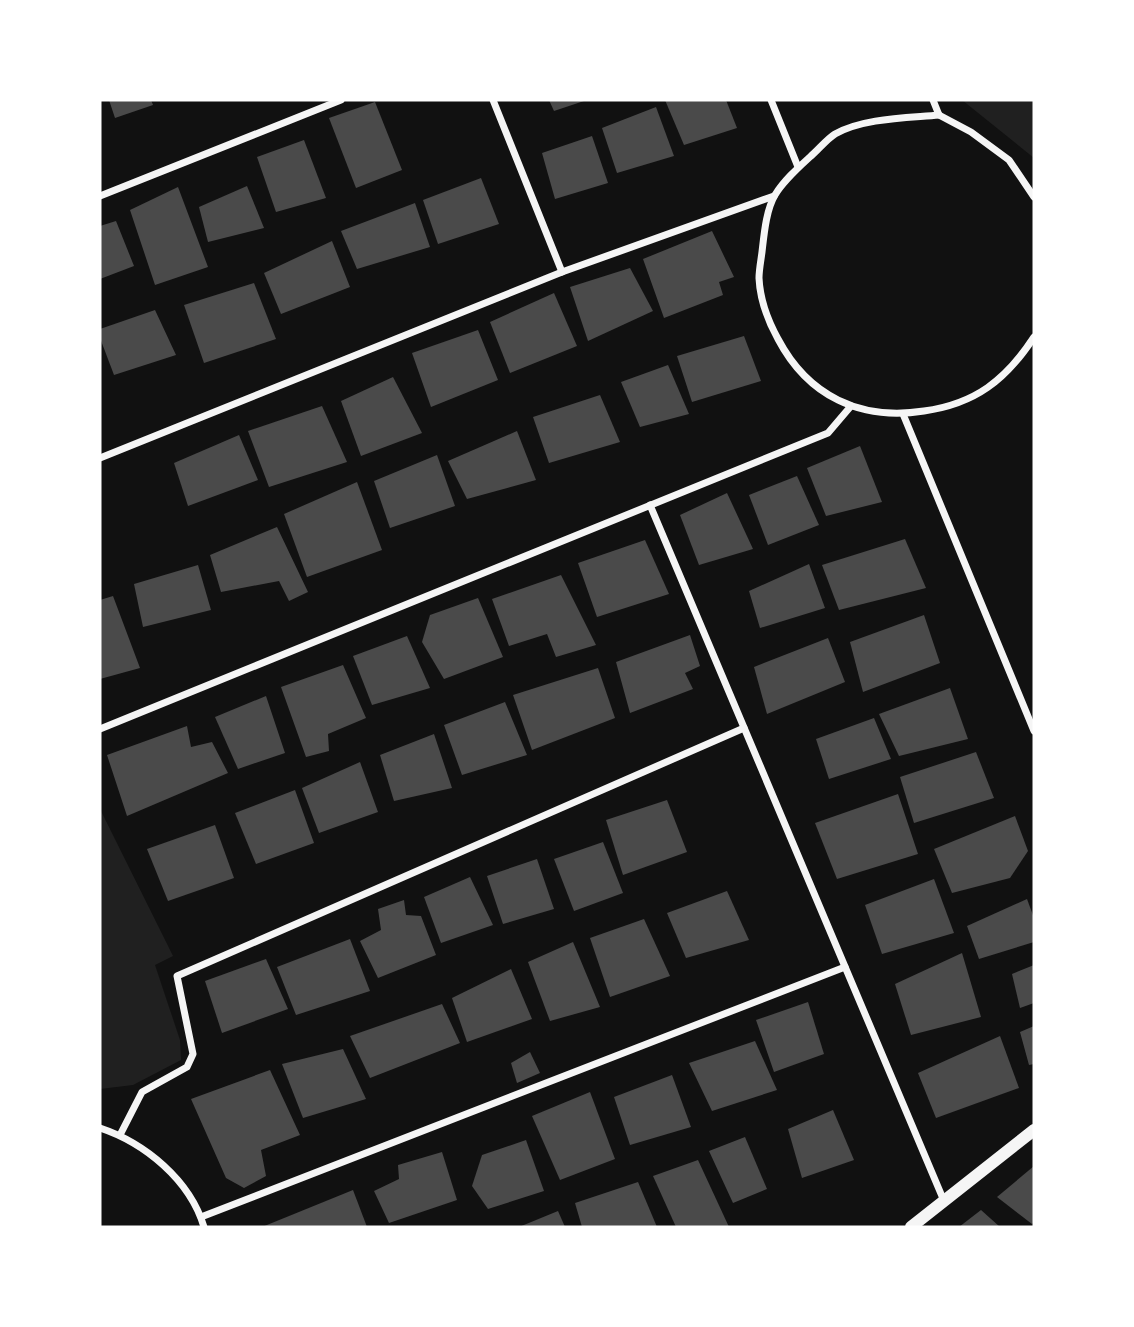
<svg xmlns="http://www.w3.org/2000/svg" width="1134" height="1327" font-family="'Golos Text',sans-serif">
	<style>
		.green { fill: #202020 }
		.building { fill: #4a4a4a }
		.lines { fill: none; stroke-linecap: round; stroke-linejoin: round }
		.minor { stroke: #f5f5f5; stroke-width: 7 }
		.tertiary { stroke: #f5f5f5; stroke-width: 12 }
	</style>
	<rect width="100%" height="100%" fill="#111"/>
	<!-- green -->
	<g class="green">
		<polygon points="962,100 1034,100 1034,158"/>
		<polygon points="100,809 173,956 155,965 180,1040 181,1060 133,1085 100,1089"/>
	</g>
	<!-- building -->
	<g class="building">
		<polygon points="109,100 151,100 153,105 115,118"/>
		<polygon points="549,100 587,100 554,111"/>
		<polygon points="665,100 726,100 737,128 684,145"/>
		<polygon points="375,102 402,170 356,188 329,118"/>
		<polygon points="656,107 674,156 617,173 602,128"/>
		<polygon points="592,136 608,183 555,199 542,153"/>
		<polygon points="304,140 326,198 276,212 257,157"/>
		<polygon points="481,178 499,224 438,244 423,200"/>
		<polygon points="247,186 264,228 208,242 199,207"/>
		<polygon points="178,187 208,267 155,285 130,210"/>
		<polygon points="415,203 430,247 357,269 341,231"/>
		<polygon points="116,221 134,266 100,279 100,226"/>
		<polygon points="712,231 734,277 719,282 723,295 664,318 643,259"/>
		<polygon points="332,241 350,287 281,314 264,273"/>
		<polygon points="630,268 653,311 588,341 570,287"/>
		<polygon points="254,283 276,339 204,363 184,305"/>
		<polygon points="554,293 577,346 510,373 490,322"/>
		<polygon points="155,310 176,355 114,375 100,338 100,329"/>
		<polygon points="478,330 498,380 431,407 412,353"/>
		<polygon points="744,336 761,381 692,402 677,356"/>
		<polygon points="668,365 689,414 640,427 621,382"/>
		<polygon points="393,377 422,433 361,456 341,401"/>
		<polygon points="600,395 620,442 549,463 533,417"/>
		<polygon points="322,406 347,462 269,487 248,431"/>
		<polygon points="517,431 536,480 467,499 448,461"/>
		<polygon points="239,435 258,480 188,506 174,463"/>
		<polygon points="860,446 882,502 826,516 807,468"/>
		<polygon points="437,455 455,506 390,528 374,481"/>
		<polygon points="797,476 819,525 768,545 749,495"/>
		<polygon points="357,482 382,550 307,577 284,514"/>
		<polygon points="727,493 753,549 699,565 680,515"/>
		<polygon points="277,527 308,592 289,601 279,581 221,592 210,555"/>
		<polygon points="905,539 926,588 839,610 822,565"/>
		<polygon points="645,540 669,594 597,617 578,563"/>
		<polygon points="809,564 825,608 760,628 749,591"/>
		<polygon points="198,565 211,610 143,627 134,584"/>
		<polygon points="561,575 596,645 556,657 547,634 509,646 492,599"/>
		<polygon points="113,596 140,668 100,679 100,600"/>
		<polygon points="478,598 503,657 444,679 422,642 430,615"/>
		<polygon points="924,615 940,663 863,692 850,642"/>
		<polygon points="690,635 700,666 685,673 693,689 630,713 616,662"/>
		<polygon points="407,636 430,688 372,705 353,656"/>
		<polygon points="828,638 845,682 767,714 754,667"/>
		<polygon points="343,665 366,718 328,734 329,751 306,757 281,687"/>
		<polygon points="598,668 615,718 532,750 513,695"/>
		<polygon points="950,688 968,739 899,756 879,714"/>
		<polygon points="266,696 285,753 238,769 215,717"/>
		<polygon points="505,702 527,755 462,775 444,725"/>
		<polygon points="874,718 891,759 829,779 816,739"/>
		<polygon points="187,726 191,747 212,742 228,773 127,816 107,755"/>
		<polygon points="434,734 452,788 394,801 380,755"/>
		<polygon points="976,752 994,798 914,823 900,777"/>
		<polygon points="360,762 378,812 319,833 302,788"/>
		<polygon points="295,790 314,843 256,864 235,813"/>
		<polygon points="898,794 918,854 837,879 815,823"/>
		<polygon points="667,800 687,852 623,875 606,820"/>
		<polygon points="1015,816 1028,851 1010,878 952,893 934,849"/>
		<polygon points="215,825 234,878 168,901 147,849"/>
		<polygon points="603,842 623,893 574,911 554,859"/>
		<polygon points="537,859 554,909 503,924 487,876"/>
		<polygon points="470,877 493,925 441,943 424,897"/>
		<polygon points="934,879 954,933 882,954 865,905"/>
		<polygon points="727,891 749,940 686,958 667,913"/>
		<polygon points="1027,899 1034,918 1034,942 979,959 967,926"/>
		<polygon points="404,900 406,915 421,916 436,955 378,978 360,941 381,930 378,909"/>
		<polygon points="644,919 670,976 610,997 590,938"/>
		<polygon points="350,939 370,991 296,1015 277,967"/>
		<polygon points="573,942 600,1007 550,1021 528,962"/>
		<polygon points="962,953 981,1017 911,1035 895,984"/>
		<polygon points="266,959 288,1009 222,1033 205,981"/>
		<polygon points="1034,965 1034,1003 1020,1008 1012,974"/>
		<polygon points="511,969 532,1019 467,1042 452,998"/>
		<polygon points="808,1002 824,1054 774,1072 756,1020"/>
		<polygon points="442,1004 460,1043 370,1078 350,1036"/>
		<polygon points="1034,1026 1034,1064 1029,1065 1020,1032"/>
		<polygon points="1000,1036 1019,1088 936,1118 918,1073"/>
		<polygon points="755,1041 777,1090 712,1111 689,1063"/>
		<polygon points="343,1049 366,1099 303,1118 282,1064"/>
		<polygon points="530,1052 540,1073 517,1083 511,1063"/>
		<polygon points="270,1070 300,1135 261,1150 266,1176 244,1188 226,1178 191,1099"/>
		<polygon points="672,1075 691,1127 630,1145 614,1097"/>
		<polygon points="590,1092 615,1159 560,1180 532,1116"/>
		<polygon points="833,1110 854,1160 802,1178 788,1129"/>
		<polygon points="745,1137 767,1189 733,1203 709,1151"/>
		<polygon points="526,1140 544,1191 488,1209 472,1186 482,1155"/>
		<polygon points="442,1152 457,1200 389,1223 374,1191 399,1179 398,1165"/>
		<polygon points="698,1160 729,1227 676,1227 653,1176"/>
		<polygon points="1034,1166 1034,1222 1032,1224 997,1197"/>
		<polygon points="638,1182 657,1227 582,1227 575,1203"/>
		<polygon points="353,1190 367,1227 262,1227"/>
		<polygon points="981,1210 1000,1227 959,1227"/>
		<polygon points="558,1211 565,1227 519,1227"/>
	</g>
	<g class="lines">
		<!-- minor -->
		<g class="minor">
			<polyline points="493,100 562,272"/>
			<polyline points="771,100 798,167"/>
			<polyline points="933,100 939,115 971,132 1009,160 1034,197"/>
			<path d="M 939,115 C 907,118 863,118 835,134 C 827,139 819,149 811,156 C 799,167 784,180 775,195 C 766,210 764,235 762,252 C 761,260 759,270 759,278 C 760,299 768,321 778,339 C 808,396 860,421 924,411 C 975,404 1006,380 1034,337"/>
			<polyline points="100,196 341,100"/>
			<polyline points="903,414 1034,731"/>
			<polyline points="100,458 562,272 774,196"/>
			<polyline points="650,505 944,1201"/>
			<polyline points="100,729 828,433 851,406"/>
			<path d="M 100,1128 C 145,1143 190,1180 204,1227"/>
			<polyline points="120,1135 142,1092 187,1067 193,1054 177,976 744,728"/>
			<polyline points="201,1217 845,967"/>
		</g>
		<!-- tertiary -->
		<polyline class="tertiary" points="911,1227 1034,1130"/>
	</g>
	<!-- border -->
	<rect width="1134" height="1327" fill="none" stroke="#ffffff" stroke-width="203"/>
</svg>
